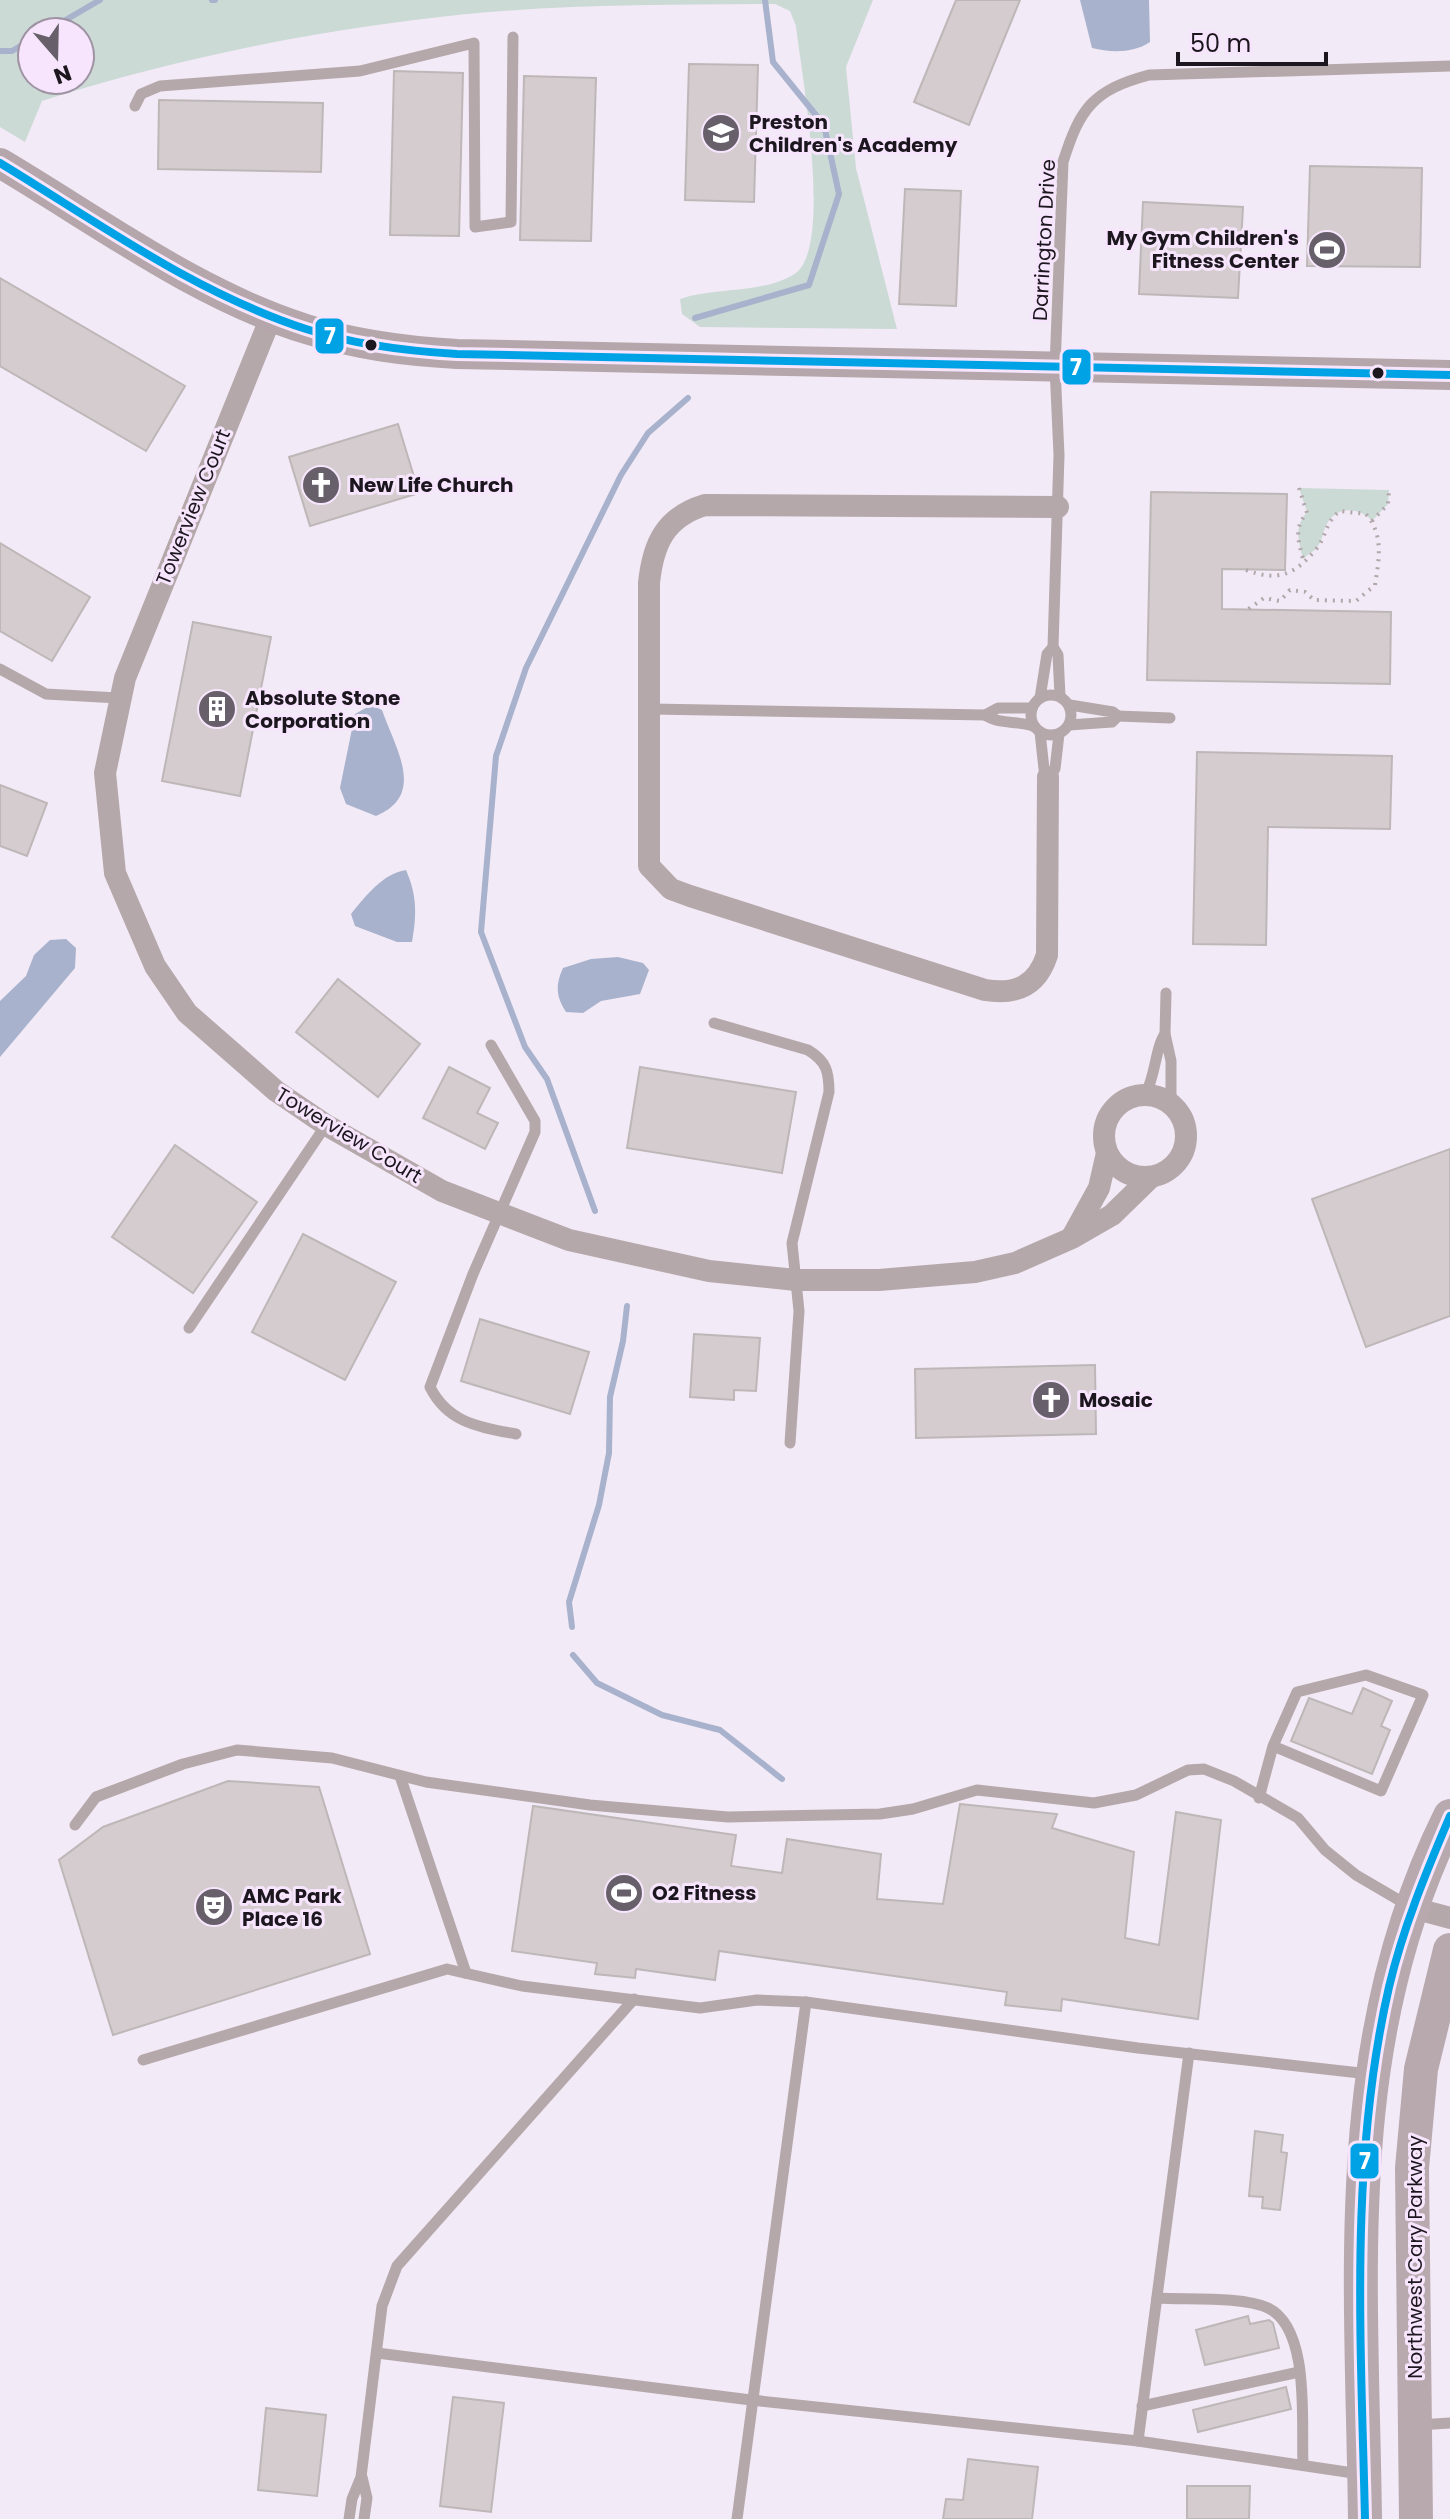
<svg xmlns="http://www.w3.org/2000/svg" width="1450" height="2519" font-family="Poppins,sans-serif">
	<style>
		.green { fill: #ccdad6; fill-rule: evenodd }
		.water { fill: #a8b2cc }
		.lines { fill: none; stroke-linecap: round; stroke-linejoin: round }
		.stream { stroke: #a8b2cc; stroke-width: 6 }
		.building { fill: #d4ccce; stroke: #beb7b8; stroke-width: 2 }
		.path { stroke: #b1a7aa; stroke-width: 4; stroke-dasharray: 2 6; stroke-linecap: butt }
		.lane { stroke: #b5a8aa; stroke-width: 11 }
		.street { stroke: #b5a8aa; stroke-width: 22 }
		.secondary { stroke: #b4a6aa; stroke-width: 30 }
		.primary { stroke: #b8a9af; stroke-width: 34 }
		.bus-1-casing { stroke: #f6e5fc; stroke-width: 14 }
		.bus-1 { stroke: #00a2e6; stroke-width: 8 }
		.bus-dot { fill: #1c161e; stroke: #f6e5fc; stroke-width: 3 }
		.labels { text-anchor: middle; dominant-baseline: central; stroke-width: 6; stroke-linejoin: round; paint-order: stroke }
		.poi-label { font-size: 20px; font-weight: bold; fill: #1c161e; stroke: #f6e5fc; text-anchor: start }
		.street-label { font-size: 20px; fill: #1c161e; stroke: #f6e5fc }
		.line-badge { stroke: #f6e5fc; stroke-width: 3 }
		.badge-label { font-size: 22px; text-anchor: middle; font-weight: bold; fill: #fff }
	</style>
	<rect width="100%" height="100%" fill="#f3eaf7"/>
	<!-- green -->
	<g class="green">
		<path d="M 0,0 L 873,0 L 846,67 L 856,168 L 897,329 L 700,327 L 682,314 L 680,299 C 715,287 760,294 793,275 C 835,252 801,71 796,26 L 790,11 L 775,4 C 664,5 551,4 440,17 C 306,32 171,60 42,101 L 25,142 L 0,127 ZM 80,32 L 80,80 L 32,80 L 32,32 Z"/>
		<path d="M 1299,488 L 1389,490 L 1388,504 L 1372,521 C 1360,507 1338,506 1328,522 C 1323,529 1323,539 1318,546 C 1315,551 1307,555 1303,559 C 1298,540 1294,527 1307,512 Z"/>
	</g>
	<!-- water -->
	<g class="water">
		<path d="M 1080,0 L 1149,0 L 1150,42 C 1134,53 1111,53 1092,48 Z"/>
		<path d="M 371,705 L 382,710 C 395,748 427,795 376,816 L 346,804 L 340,788 L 355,714 Z"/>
		<path d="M 406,870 C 417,895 417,915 412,942 L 397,942 L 355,926 L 351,914 C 366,896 382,874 406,870 Z"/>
		<polygon points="66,939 76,948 75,968 0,1057 0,1001 26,976 34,955 50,940"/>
		<path d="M 618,957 L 643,963 L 649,970 L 640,994 L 601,1001 L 583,1013 L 566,1012 C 556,997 555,985 563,968 L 591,959 Z"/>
	</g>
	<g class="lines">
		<!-- stream -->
		<g class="stream">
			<polyline points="212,0 215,0"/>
			<polyline points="45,32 100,0"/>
			<polyline points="0,51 12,51 32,39"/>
			<polyline points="695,318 809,285 839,194 824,125 773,62 765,0"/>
			<polyline points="595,1211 547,1079 525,1047 481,932 496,756 526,668 621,475 648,433 688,398"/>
			<polyline points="572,1627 569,1602 599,1505 609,1453 610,1397 623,1341 627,1306"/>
			<polyline points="573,1655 597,1683 662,1715 720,1730 782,1779"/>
		</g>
	</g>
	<!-- building -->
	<g class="building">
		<polygon points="956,0 1020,0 969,125 914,102"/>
		<polygon points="689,64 758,65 754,202 685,200"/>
		<polygon points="394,71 463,73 459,236 390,235"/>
		<polygon points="524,76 596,78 591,241 520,240"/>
		<polygon points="159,100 323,103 321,172 158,169"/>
		<polygon points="1310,166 1422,168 1420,267 1307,266"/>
		<polygon points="905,189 961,191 956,306 899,304"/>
		<polygon points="1143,202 1243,207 1238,298 1139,294"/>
		<polygon points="0,278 185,386 146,451 0,366"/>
		<polygon points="398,424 419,493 310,526 289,457"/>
		<polygon points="1151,492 1287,494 1285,570 1222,569 1222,609 1391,612 1390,684 1147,680"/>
		<polygon points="0,543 90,597 52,661 0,631"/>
		<polygon points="193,622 271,637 240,796 162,781"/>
		<polygon points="1197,752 1392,756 1390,829 1268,827 1266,945 1193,944"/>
		<polygon points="0,785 47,803 27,856 0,846"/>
		<polygon points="338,979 420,1044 378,1097 296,1032"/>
		<polygon points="449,1067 490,1088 477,1113 498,1123 485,1149 423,1118"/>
		<polygon points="640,1067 796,1092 782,1173 627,1148"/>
		<polygon points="175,1145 257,1202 193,1293 112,1237"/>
		<polygon points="1450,1149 1450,1316 1366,1347 1312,1199"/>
		<polygon points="303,1234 396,1282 345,1380 252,1332"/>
		<polygon points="480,1319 589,1352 570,1414 461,1381"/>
		<polygon points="694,1334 760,1338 756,1391 734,1390 734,1400 690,1397"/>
		<polygon points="1095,1365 1096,1434 916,1438 915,1369"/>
		<polygon points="1363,1688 1392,1701 1381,1726 1390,1730 1372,1774 1291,1741 1309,1698 1352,1714"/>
		<polygon points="228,1781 319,1787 370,1954 113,2035 59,1860 103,1827"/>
		<polygon points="960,1804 1057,1814 1052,1828 1134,1852 1125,1938 1159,1945 1176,1812 1221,1820 1198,2019 1062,1999 1061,2011 1005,2005 1007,1992 719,1951 715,1980 636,1969 635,1978 595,1974 597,1963 512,1951 533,1806 736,1835 731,1866 782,1873 787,1839 881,1854 877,1899 943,1904"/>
		<polygon points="1255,2131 1283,2135 1281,2152 1287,2153 1280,2210 1262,2208 1263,2197 1249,2196"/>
		<polygon points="1248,2316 1250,2324 1269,2320 1273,2323 1279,2348 1205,2365 1196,2330"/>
		<polygon points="1286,2387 1291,2409 1198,2432 1193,2410"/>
		<polygon points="453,2397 504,2403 491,2512 440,2506"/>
		<polygon points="266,2408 326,2415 317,2496 258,2490"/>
		<polygon points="968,2459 1038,2467 1032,2519 943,2519 946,2499 963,2500"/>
		<polygon points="1187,2486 1250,2486 1249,2519 1187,2519"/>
	</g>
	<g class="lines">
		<!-- path -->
		<g class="path">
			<path d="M 1299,488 L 1307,513 C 1294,527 1298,540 1303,559"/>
			<polyline points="1372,521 1388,504 1389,490"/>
			<path d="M 1246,570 C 1278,582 1295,575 1317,548 C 1327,535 1325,522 1340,511 L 1366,514 C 1384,535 1379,560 1375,585 L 1356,601 L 1314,600 L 1305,592 L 1290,590 L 1280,601 L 1264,598 L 1247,610"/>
		</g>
		<!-- lane -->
		<g class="lane">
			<polyline points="135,106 141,94 160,86 360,71 474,43 475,227 511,222 513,37"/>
			<path d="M 1053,647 L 1059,455 L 1055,367 L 1063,162 C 1080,108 1093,90 1149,75 L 1450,66"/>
			<polyline points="0,669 46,694 118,698"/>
			<circle cx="1051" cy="715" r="20"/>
			<polyline points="1040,698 1047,654 1053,647 1058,655 1060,696"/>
			<path d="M 1032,708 L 998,708 L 985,715 C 998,725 1019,720 1035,727"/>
			<polyline points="651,709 985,715"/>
			<polyline points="1118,716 1170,718"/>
			<polyline points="1069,725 1112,722 1118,716 1113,712 1070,705"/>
			<polyline points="1040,732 1044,769 1048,777 1055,769 1059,734"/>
			<path d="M 714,1023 L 808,1050 C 826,1061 829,1071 829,1092 L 792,1243 L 799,1311 L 790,1443"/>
			<polyline points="1165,1034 1166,993"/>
			<path d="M 491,1045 L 535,1121 L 535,1132 L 473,1274 L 430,1387 C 448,1423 479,1427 516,1434"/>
			<path d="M 1145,1095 C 1156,1075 1155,1048 1165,1034 L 1171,1061 L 1171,1104"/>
			<polyline points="189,1328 326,1125"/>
			<polyline points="400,1776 466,1973"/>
			<polyline points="1259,1798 1273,1746 1381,1791 1423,1695 1366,1675 1297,1692 1273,1746"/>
			<polyline points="75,1825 96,1797 183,1764 237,1750 332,1758 426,1782 590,1805 728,1817 880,1814 913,1809 977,1790 1094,1803 1136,1795 1188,1770 1204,1769 1234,1781 1298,1818 1325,1850 1356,1875 1409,1906"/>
			<polyline points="143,2060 447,1969 522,1986 700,2008 757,2000 806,2002 1138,2048 1369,2074"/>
			<path d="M 1157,2298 C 1186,2300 1243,2296 1268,2308 C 1311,2329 1301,2423 1303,2464"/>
			<polyline points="377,2353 751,2400 1138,2441 1360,2474"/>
			<polyline points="1142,2406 1299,2372"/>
			<polyline points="1419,2425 1450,2423"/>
			<polyline points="1138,2441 1189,2053"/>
			<polyline points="362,2477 367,2498 364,2519"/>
			<polyline points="349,2519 352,2499 361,2477 382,2306 397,2266 634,1999"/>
			<polyline points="737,2519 806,2002"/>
		</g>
		<!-- street -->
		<g class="street">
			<polyline points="271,317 125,678 105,773 115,873 155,966 187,1013 276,1091 326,1125 442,1191 569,1240 709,1271 796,1280 879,1280 975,1272 1015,1263 1072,1238 1112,1215 1151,1177"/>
			<path d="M 1048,777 L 1047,955 C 1037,986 1016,995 985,990 L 690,896 L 671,889 L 649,866 L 649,583 C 653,544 665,517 705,505 L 1058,507"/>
			<circle cx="1145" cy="1136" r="41"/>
			<polyline points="1072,1237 1099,1188 1107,1153"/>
			<polyline points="1413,1908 1450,1918"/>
		</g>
		<!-- secondary -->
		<path class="secondary" d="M 0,163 C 98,221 197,295 306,329 C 356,345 405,351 457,354 L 1450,375"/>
		<!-- primary -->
		<g class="primary">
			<path d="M 1365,2519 C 1362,2276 1338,2041 1450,1816"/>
			<polyline points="1416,2519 1412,2168 1421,2069 1450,1950"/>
		</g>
		<!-- bus-1 casing -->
		<g class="bus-1-casing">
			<g id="bus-1">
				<path d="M 0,163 C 99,223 195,293 306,329 C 355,345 406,351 457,354 L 1450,375"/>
				<path d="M 1365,2519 C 1361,2342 1349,2161 1389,1987 C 1403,1928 1426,1872 1450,1816"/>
			</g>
		</g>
		<!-- bus-1 -->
		<use href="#bus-1" class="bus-1"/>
	</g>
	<!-- icons -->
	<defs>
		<g id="school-disc" transform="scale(2)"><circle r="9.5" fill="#67606a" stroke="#f6e5fc"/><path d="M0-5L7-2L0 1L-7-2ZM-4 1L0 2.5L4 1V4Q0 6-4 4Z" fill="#fff"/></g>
		<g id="stadium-disc" transform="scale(2)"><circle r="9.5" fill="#67606a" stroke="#f6e5fc"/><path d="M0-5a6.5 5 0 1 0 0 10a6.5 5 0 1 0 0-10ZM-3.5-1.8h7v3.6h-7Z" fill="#fff"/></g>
		<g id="church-disc" transform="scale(2)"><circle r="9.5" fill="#67606a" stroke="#f6e5fc"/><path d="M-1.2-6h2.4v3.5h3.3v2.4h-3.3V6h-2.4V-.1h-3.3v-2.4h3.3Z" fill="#fff"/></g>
		<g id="building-disc" transform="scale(2)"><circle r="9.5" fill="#67606a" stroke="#f6e5fc"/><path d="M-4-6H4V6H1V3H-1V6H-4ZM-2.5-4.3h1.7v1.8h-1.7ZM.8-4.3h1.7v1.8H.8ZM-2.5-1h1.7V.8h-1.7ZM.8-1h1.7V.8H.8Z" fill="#fff"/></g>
		<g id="theatre-disc" transform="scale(2)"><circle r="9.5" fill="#67606a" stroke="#f6e5fc"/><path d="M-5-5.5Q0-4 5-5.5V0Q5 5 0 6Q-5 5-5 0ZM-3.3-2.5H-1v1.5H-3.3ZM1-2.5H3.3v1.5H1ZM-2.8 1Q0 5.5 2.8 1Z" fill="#fff"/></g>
	</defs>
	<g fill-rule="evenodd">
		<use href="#school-disc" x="721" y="133"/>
		<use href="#stadium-disc" x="1327" y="250"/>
		<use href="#church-disc" x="321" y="485"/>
		<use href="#building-disc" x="217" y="709"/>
		<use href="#church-disc" x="1051" y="1400"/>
		<use href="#stadium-disc" x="624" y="1893"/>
		<use href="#theatre-disc" x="214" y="1907"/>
	</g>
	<!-- markers -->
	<g class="bus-dot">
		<circle cx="371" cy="345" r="7"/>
		<circle cx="1378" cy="373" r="7"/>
	</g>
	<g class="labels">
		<!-- poi labels -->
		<g class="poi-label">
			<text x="749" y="122">Preston<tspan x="749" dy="23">Children's Academy</tspan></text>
			<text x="1299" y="238" text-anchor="end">My Gym Children's<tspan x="1299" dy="23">Fitness Center</tspan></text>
			<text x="349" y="485">New Life Church</text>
			<text x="245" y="698">Absolute Stone<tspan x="245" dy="23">Corporation</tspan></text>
			<text x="1079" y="1400">Mosaic</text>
			<text x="652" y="1893">O2 Fitness</text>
			<text x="242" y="1896">AMC Park<tspan x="242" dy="23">Place 16</tspan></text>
		</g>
		<!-- street labels -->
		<g class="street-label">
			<text transform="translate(1044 240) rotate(-87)">Darrington Drive</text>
			<text transform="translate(193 507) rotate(-68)">Towerview Court</text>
			<text transform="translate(349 1135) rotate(31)">Towerview Court</text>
			<text transform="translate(1415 2257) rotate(-90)">Northwest Cary Parkway</text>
		</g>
	</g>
	<g class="line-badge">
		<rect x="314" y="317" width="31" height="38" rx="8" fill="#00a2e6"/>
		<rect x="1061" y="348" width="31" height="38" rx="8" fill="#00a2e6"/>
		<rect x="1349" y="2142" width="31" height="38" rx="8" fill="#00a2e6"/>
	</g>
	<g class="badge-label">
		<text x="330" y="344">7</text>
		<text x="1076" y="375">7</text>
		<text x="1365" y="2169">7</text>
	</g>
	<!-- north arrow -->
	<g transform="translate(56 56) rotate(160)"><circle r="38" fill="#f6e5fc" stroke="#9f92a3" stroke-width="2"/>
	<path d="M0-6L14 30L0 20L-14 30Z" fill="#67606a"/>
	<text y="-12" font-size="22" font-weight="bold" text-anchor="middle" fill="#1c161e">N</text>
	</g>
	<!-- scale -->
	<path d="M1178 52v12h148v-12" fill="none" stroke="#1c161e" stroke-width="4"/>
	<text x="1190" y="52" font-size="24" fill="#1c161e" stroke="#f6e5fc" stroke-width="6" paint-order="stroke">50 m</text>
</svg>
